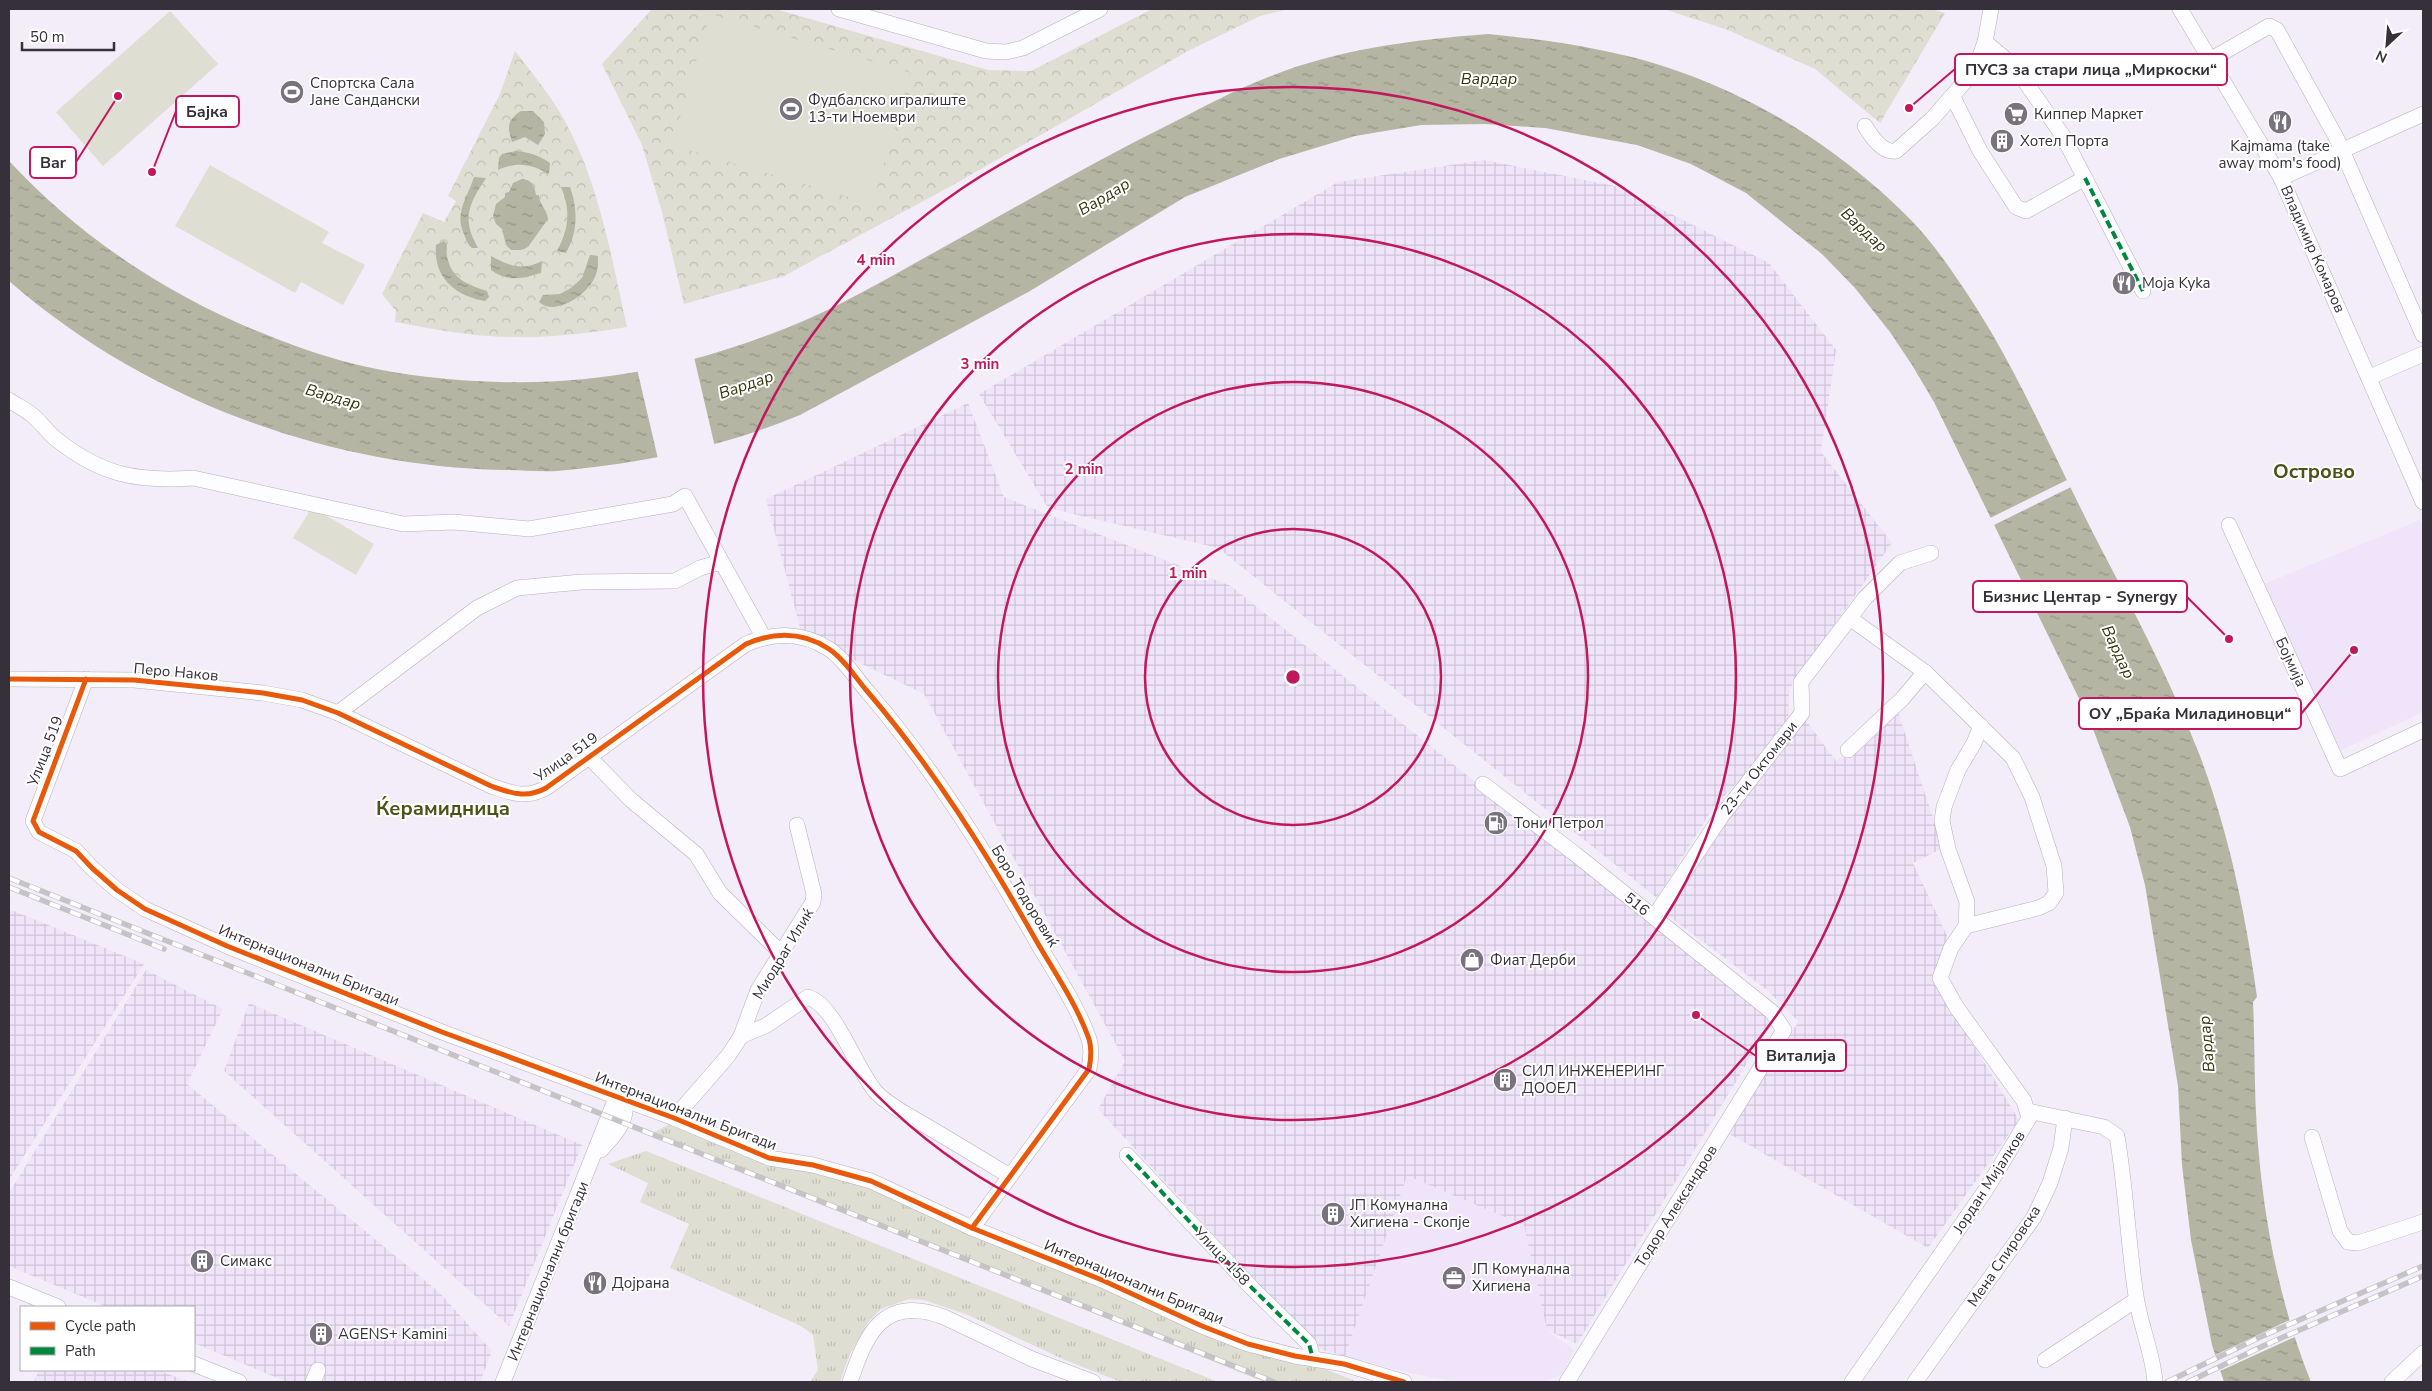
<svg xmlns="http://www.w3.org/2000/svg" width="2432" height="1391" font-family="'Nunito Sans',sans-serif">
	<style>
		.built { fill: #f0e4fa }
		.industrial { fill: url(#industrial-grid) }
		.grass { fill: url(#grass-tufts) }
		.park { fill: url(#park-crowns) }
		.garden { fill: #dfded2 }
		.water { fill: url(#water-ripples) }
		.pier { fill: #f3ecf9 }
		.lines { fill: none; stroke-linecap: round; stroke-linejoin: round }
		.minor-casing { stroke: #b6b1ba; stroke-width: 16 }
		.minor { stroke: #fdfcfe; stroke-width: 15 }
		.rail-casing { stroke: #c5c3c6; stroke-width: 5.5 }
		.rail { stroke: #fff; stroke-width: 4; stroke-dasharray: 11; stroke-linecap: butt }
		.quiet { stroke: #00873e; stroke-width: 4; stroke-dasharray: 8 4; stroke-linecap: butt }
		.cycleway-casing { stroke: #fff; stroke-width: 8 }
		.cycleway { stroke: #e8590c; stroke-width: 5 }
		.ring { fill: none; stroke: #c2185b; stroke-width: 2.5 }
		.labels { text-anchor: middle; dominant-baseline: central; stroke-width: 4; stroke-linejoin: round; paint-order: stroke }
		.poi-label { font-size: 15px; fill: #353039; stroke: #fff; text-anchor: start }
		.street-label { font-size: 15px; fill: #353039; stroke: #fff }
		.water-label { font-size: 16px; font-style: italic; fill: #32360b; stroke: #fff }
		.district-label { font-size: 20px; font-weight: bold; fill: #4d5217; stroke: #fff }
		.centre { fill: #c2185b; stroke: #fff; stroke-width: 2.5 }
		.ring-label { font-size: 15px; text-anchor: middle; font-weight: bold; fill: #c2185b; stroke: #fff; stroke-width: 4; stroke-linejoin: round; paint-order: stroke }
		.leader { fill: none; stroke: #c2185b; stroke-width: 2 }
		.callout-dot { fill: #c2185b; stroke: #fff; stroke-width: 2 }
		.callout { fill: #fff; stroke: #c2185b; stroke-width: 2 }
		.callout-label { font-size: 16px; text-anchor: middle; font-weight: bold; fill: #353039 }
	</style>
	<defs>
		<pattern id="industrial-grid" width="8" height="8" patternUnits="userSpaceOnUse" patternTransform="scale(1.25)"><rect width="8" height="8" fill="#f0e4fa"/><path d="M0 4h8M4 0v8" fill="none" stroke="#cec4d7"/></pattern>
		<pattern id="grass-tufts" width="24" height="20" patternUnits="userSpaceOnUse" patternTransform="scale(1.25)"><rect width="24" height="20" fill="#dfded2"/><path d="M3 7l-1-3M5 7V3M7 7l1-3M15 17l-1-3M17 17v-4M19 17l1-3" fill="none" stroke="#c0bfb5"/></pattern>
		<pattern id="park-crowns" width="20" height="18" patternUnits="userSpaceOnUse" patternTransform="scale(1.25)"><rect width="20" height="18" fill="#dfded2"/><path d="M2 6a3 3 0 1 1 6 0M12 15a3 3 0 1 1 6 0" fill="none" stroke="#c0bfb5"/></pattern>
		<pattern id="water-ripples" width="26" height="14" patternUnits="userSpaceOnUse" patternTransform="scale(1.25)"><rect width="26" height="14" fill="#b4b5a2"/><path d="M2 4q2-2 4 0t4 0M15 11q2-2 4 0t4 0" fill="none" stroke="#939485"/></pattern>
	</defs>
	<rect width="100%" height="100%" fill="#f3ecf9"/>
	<!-- built -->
	<g class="built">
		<polygon points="2420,520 2423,526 2423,712 2333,754 2257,587"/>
		<polygon points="1406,1176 1524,1225 1547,1330 1574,1350 1562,1374 1545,1382 1458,1382 1409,1373 1345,1356"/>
	</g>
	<!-- industrial -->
	<g class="industrial">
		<polygon points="1484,160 1615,186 1769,263 1836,350 1821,452 1892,543 1789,689 1788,729 1713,808 1657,898 1218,548 1048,508 979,394 1338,182"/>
		<polygon points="968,403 1004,497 1231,586 1771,1019 1766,1032 1577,1344 1547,1330 1524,1225 1407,1176 1345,1356 1319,1349 1098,1109 1125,1061 924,694 802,635 766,499"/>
		<polygon points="1898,712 1943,848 1913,863 1949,940 1932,976 2019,1120 1928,1248 1728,1133 1785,1040 1799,1022 1767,990 1662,911 1722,820 1804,718 1836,761"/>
		<polygon points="9,909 144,964 9,1180"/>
		<polygon points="146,970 223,1009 187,1084 439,1292 492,1351 480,1382 287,1382 194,1343 194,1307 107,1307 9,1266 9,1193"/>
		<polygon points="249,1003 582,1145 509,1326 224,1071"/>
		<polygon points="39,1370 158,1370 189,1382 34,1382"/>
	</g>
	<!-- grass -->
	<g class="grass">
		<polygon points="673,1122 853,1182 1358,1382 1264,1382 651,1134"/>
		<polygon points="646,1151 1218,1382 1121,1382 1065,1360 966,1314 924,1300 909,1299 881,1309 869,1321 849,1356 840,1382 810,1382 818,1370 813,1335 801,1326 670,1268 689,1224 640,1202 648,1183 608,1164"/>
	</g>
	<!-- park -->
	<g class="park">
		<polygon points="652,9 775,9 988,70 1031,71 1152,9 1289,9 1260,16 1188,51 944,190 784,276 684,304 662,212 642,145 602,64"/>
		<polygon points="1664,9 1932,9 1945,13 1880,123 1815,69 1728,30"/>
		<path d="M 515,51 C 528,68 542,85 554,103 C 597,169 610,251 627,327 C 590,333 551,338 513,337 C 474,337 433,329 395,322 L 396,311 L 382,294 L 423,213 L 444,222 L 456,201 L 448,196 L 500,94 Z"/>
	</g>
	<!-- garden -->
	<g class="garden">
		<polygon points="170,11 218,64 103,166 56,112"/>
		<polygon points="710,14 911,73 872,204 672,145"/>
		<polygon points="210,165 329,232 322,243 365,265 343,305 301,282 295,293 175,226"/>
		<polygon points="312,507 374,544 356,575 293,538"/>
	</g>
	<!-- water -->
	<g class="water">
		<path d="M 1488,34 C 1525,38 1563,42 1600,50 C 1719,73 1827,135 1912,221 C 1939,249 1970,297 1990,330 C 2028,395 2059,466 2093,533 C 2131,606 2170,679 2200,756 C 2229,833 2246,916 2257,997 L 2253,1002 C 2255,1045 2254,1088 2257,1131 C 2263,1218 2279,1302 2311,1382 L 2224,1382 L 2212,1345 L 2191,1240 L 2182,1165 L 2178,1086 L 2145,885 L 2130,827 L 2090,721 L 1934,402 L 1912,365 L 1890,332 L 1855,288 L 1822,254 L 1746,193 L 1691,164 L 1637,145 L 1545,128 L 1485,124 L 1421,125 L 1355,136 L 1279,159 L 1185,197 L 1030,291 L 800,415 C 724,447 640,464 557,471 C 539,472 520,470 502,470 C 325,466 143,398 9,281 L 9,161 C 92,250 193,311 307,350 C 370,372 433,380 499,382 C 600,385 690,366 784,329 C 836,309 886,279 935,252 C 1016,207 1095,161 1178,120 C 1207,105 1235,90 1266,78 C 1337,49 1412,40 1488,34 Z"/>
		<path d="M 521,111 L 533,111 L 544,122 L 545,134 L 538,145 L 525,137 L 512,142 C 507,127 507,120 521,111 Z"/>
		<path d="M 516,151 C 529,152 539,155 550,163 L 549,174 C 532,164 517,161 498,170 L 499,158 L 502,154 Z"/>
		<path d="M 474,177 L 486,178 C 469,204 461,218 478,248 L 472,248 C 468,245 466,240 464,234 C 454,212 468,197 474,177 Z"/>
		<path d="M 522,179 C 533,181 534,185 536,195 L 539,195 C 539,204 547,209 548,219 L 528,247 L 521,250 L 511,250 L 506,245 L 502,229 L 496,224 L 493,216 L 496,204 L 505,197 L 505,193 L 509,192 L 513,183 Z"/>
		<path d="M 561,187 L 570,187 C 578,210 578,232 566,253 L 557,251 C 569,229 571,211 561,187 Z"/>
		<path d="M 444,241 L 447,244 C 447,248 446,252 447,256 C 451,279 468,285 487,291 L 489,297 L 485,301 C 455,296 433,277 436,245 Z"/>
		<path d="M 590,255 L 598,256 C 598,264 598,272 594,279 C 586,295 555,317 539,302 L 543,295 L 560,294 L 571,288 L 582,278 Z"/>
		<path d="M 491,256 C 509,266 522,271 542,261 L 541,273 C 521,279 508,282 491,270 Z"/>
	</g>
	<!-- pier -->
	<g class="pier">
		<polygon points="694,357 715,447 658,459 637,369"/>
		<polygon points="2069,479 2073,486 1992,526 1988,519"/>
		<polygon points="2292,1319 2297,1336 2218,1372 2213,1356"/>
	</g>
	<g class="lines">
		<!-- minor casing -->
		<g class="minor-casing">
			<g id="minor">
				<polyline points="839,9 986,51 1006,52 1023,48 1100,9"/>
				<polyline points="2180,9 2281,178 2423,502"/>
				<polyline points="1985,42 2015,67 2063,136 2143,291"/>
				<polyline points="2210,60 2269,26 2277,30 2337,139 2423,335"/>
				<polyline points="1953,97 1980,151 2016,207 2026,211 2085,178"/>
				<path d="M 1865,126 C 1871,136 1882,153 1896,151 L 1932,119 L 1975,70 L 1985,42 L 1991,9"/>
				<polyline points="2281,178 2423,114"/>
				<polyline points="2370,377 2423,354"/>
				<path d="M 9,400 C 16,405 25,409 32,415 C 41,422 47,432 56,439 C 101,475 137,482 193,478 L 403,524 L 454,522 L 529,529 L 673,504 L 685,496 L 764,638"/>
				<polyline points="2229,525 2340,769 2423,730"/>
				<polyline points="1851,619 1925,672 2013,758 2032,797 2054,866 2056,893 2049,903 2038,908 1966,926"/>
				<path d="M 9,679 L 134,680 L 263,693 L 302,700 L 338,713 L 491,786 C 511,793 526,799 546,788 L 746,644 C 774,632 803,632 829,649 C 844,659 855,677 867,691 C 933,768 987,854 1037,942 C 1055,973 1077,1005 1089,1039 C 1092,1049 1091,1059 1089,1069 L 972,1228"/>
				<polyline points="86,679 33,821 39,832 76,851 92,868 117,890 145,909 227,946 442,1032 674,1118 769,1158 813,1165 871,1181 972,1228 1102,1280 1202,1326 1248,1344 1295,1356 1344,1364 1404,1382"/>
				<polyline points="338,713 477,608 517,588 581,582 675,581 700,568 721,562"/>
				<polyline points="1848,750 1902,699 1925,672"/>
				<polyline points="588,756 631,800 696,854 720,893 781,953"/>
				<polyline points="1483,784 1574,853 1772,1012 1784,1030 1567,1382"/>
				<polyline points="1654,917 1721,817 1802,713 1801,682 1865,598 1900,563 1931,553"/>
				<polyline points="1966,926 1967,902 1948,849 1942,821 1944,807 1958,770 1974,743 1981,726"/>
				<path d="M 741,1036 L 767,1025 L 808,997 C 836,1006 855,1068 876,1092 C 889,1106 907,1114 923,1124 C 952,1141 980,1158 1008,1175"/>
				<path d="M 2028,1111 L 2104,1127 L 2117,1136 C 2126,1189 2128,1243 2136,1296 C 2140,1325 2153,1353 2155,1382"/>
				<polyline points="674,1118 728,1056 741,1036 758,990 813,902 814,894 797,825"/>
				<polyline points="2312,1137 2340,1231 2348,1242 2358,1243 2423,1222"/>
				<path d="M 601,1150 C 614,1135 628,1123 625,1101"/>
				<polyline points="1127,1155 1252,1288 1309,1344 1313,1359"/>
				<polyline points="9,1287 58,1307"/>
				<polyline points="2045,1360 2136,1300"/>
				<polyline points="194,1364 239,1382"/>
				<polyline points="313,1382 318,1370"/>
				<polyline points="503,1382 616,1098"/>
				<path d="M 850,1382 C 866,1334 883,1294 944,1317 L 1032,1359 L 1093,1382"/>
				<polyline points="1852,1382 1987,1188 2029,1118 2024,1101 1957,1008 1940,978 1951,948 1966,926"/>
				<polyline points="1915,1382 2034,1217 2050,1183 2061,1148 2065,1118"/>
				<polyline points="2392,1382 2423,1353"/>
			</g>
		</g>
		<!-- minor -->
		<use href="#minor" class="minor"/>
		<!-- rail casing -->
		<g class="rail-casing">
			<g id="rail">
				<polyline points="9,878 1274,1382"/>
				<polyline points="9,887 164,949"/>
				<polyline points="2167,1382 2258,1338 2423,1266"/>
				<polyline points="2188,1382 2263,1346 2423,1276"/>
			</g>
		</g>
		<!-- rail -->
		<use href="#rail" class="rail"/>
		<!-- quiet -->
		<g class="quiet">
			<polyline points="2085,178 2143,291"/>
			<polyline points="1127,1155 1252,1288 1309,1344 1313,1359"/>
		</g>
		<!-- cycleway casing -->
		<g class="cycleway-casing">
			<g id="cycleway">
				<path d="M 9,679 L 134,680 L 263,693 L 302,700 L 338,713 L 491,786 C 511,793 526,799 546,788 L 746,644 C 774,632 803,632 829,649 C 844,659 855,677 867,691 C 933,768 987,854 1037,942 C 1055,973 1077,1005 1089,1039 C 1092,1049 1091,1059 1089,1069 L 972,1228"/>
				<polyline points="86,679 33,821 39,832 76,851 92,868 117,890 145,909 227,946 442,1032 674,1118 769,1158 813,1165 871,1181 972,1228 1102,1280 1202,1326 1248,1344 1295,1356 1344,1364 1404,1382"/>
			</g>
		</g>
		<!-- cycleway -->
		<use href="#cycleway" class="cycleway"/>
	</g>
	<!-- distance rings -->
	<g class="ring">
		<circle cx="1293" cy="677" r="148"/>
		<circle cx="1293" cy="677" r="295"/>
		<circle cx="1293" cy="677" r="443"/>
		<circle cx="1293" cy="677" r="590"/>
	</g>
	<!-- icons -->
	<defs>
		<g id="stadium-disc" transform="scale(1.25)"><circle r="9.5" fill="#78727c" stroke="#fff"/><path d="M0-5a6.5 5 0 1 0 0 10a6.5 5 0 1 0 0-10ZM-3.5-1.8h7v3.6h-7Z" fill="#fff"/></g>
		<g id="supermarket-disc" transform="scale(1.25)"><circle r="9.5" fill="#78727c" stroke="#fff"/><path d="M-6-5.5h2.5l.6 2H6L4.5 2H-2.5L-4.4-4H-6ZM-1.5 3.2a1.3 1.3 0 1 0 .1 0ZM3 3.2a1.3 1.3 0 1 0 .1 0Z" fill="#fff"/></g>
		<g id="restaurant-disc" transform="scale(1.25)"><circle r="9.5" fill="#78727c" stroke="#fff"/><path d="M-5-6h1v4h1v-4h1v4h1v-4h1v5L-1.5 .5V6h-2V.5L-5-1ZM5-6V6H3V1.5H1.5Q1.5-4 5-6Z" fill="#fff"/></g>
		<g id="building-disc" transform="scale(1.25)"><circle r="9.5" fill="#78727c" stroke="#fff"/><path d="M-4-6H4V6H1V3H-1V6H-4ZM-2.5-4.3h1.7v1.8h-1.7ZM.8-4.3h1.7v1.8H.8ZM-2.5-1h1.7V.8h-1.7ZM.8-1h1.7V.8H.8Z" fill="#fff"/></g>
		<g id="fuel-disc" transform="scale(1.25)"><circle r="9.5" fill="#78727c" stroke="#fff"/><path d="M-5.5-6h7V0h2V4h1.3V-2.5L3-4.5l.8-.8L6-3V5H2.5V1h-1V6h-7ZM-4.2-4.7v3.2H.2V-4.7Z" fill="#fff"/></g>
		<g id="shop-disc" transform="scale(1.25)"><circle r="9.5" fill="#78727c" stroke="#fff"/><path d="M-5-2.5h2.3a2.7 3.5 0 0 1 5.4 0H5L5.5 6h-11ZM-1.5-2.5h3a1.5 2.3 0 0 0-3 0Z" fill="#fff"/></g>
		<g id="office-disc" transform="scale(1.25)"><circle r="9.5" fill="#78727c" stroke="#fff"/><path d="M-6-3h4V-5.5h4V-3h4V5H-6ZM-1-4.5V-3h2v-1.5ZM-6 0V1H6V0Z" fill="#fff"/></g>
	</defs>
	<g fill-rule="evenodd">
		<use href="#stadium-disc" x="292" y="92"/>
		<use href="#stadium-disc" x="791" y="109"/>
		<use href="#supermarket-disc" x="2016" y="114"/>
		<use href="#restaurant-disc" x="2280" y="122"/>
		<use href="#building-disc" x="2002" y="141"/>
		<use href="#restaurant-disc" x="2124" y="283"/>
		<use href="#fuel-disc" x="1496" y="823"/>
		<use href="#shop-disc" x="1472" y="960"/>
		<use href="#building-disc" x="1505" y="1080"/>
		<use href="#building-disc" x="1333" y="1214"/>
		<use href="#building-disc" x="202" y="1261"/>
		<use href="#office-disc" x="1454" y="1278"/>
		<use href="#restaurant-disc" x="595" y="1283"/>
		<use href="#building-disc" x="321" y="1334"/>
	</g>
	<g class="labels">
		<!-- poi labels -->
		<g class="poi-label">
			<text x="310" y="83">Спортска Сала<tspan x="310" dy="17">Јане Сандански</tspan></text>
			<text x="808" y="100">Фудбалско игралиште<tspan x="808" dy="17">13-ти Ноември</tspan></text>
			<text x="2034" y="114">Киппер Маркет</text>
			<text x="2020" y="141">Хотел Порта</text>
			<text x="2280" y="146" text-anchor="middle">Kajmama (take<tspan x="2280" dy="17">away mom's food)</tspan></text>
			<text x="2142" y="283">Moja Kyka</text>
			<text x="1514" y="823">Тони Петрол</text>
			<text x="1490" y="960">Фиат Дерби</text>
			<text x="1522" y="1071">СИЛ ИНЖЕНЕРИНГ<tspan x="1522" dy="17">ДООЕЛ</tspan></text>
			<text x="1350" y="1205">ЈП Комунална<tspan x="1350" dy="17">Хигиена - Скопје</tspan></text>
			<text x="220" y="1261">Симакс</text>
			<text x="1472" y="1269">ЈП Комунална<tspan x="1472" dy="17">Хигиена</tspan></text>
			<text x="612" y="1283">Дојрана</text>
			<text x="338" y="1334">AGENS+ Kamini</text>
		</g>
		<!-- street labels -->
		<g class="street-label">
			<text transform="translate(2313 249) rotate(66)">Владимир Комаров</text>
			<text transform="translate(2291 662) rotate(65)">Бојмија</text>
			<text transform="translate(176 672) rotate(5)">Перо Наков</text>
			<text transform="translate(45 751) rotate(-69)">Улица 519</text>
			<text transform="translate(566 757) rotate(-35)">Улица 519</text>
			<text transform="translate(1759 768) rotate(-52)">23-ти Октомври</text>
			<text transform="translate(1025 896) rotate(59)">Боро Тодоровиќ</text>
			<text transform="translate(1637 904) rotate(39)">516</text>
			<text transform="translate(783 954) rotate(-59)">Миодраг Илиќ</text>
			<text transform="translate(309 965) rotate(22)">Интернационални Бригади</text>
			<text transform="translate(686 1111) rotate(21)">Интернационални Бригади</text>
			<text transform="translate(1989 1182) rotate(-57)">Јордан Мијалков</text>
			<text transform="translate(1676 1206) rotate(-58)">Тодор Александров</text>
			<text transform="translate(1222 1256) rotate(47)">Улица 158</text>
			<text transform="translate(2004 1256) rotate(-56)">Мена Спировска</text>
			<text transform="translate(548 1271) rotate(-68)">Интернационални бригади</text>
			<text transform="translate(1134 1282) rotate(23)">Интернационални Бригади</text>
		</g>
		<!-- water labels -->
		<g class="water-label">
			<text x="1489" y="79">Вардар</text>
			<text transform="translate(1104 197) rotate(-31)">Вардар</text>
			<text transform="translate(1864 230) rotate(43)">Вардар</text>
			<text transform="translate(746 385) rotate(-19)">Вардар</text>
			<text transform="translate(333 397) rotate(16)">Вардар</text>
			<text transform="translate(2118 652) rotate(65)">Вардар</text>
			<text transform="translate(2207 1044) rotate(-95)">Вардар</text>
		</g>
		<!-- district labels -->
		<g class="district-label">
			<text x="2314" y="471">Острово</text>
			<text x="443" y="808">Ќерамидница</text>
		</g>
	</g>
	<circle cx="1293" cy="677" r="8" class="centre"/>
	<g class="ring-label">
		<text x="876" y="265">4 min</text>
		<text x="980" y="369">3 min</text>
		<text x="1084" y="474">2 min</text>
		<text x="1188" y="578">1 min</text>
	</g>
	<!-- callouts -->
	<path class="leader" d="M1909 108L1955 69M152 172L176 111M118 96L76 162M2229 639L2187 597M2354 650L2301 714M1696 1015L1756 1056"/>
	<g class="callout-dot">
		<circle cx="1909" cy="108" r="5"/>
		<circle cx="152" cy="172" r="5"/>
		<circle cx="118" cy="96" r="5"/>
		<circle cx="2229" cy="639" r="5"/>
		<circle cx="2354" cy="650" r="5"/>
		<circle cx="1696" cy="1015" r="5"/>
	</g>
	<g class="callout">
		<rect x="1955" y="54" width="272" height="31" rx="5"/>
		<rect x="176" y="96" width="63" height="31" rx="5"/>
		<rect x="30" y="147" width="46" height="31" rx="5"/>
		<rect x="1973" y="581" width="214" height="31" rx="5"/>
		<rect x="2079" y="698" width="222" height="31" rx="5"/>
		<rect x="1756" y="1040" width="90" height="31" rx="5"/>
	</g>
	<g class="callout-label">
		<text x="2091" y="75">ПУСЗ за стари лица „Миркоски“</text>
		<text x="207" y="117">Бајка</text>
		<text x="53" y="168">Bar</text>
		<text x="2080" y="602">Бизнис Центар - Synergy</text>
		<text x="2190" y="719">ОУ „Браќа Миладиновци“</text>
		<text x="1801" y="1061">Виталија</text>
	</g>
	<!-- border -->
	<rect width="2432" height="1391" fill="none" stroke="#353039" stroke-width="20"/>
	<!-- legend -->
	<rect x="20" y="1306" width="175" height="65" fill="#ffffff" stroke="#aeacb0"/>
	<rect x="30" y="1322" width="25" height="8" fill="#e8590c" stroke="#aeacb0"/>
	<text x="65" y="1331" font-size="15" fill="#353039">Cycle path</text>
	<rect x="30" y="1347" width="25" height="8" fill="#00873e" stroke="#aeacb0"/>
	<text x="65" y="1356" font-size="15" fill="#353039">Path</text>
	<!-- north arrow -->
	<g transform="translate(2387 45) rotate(206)" stroke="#ffffff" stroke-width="4" paint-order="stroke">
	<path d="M0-4L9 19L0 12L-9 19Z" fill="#353039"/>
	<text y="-8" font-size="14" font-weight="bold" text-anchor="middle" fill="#353039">N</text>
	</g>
	<!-- scale -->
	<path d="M22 42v8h92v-8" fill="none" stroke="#353039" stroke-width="2.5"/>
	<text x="30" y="42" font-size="15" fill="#353039" stroke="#ffffff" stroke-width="4" paint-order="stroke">50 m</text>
</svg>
